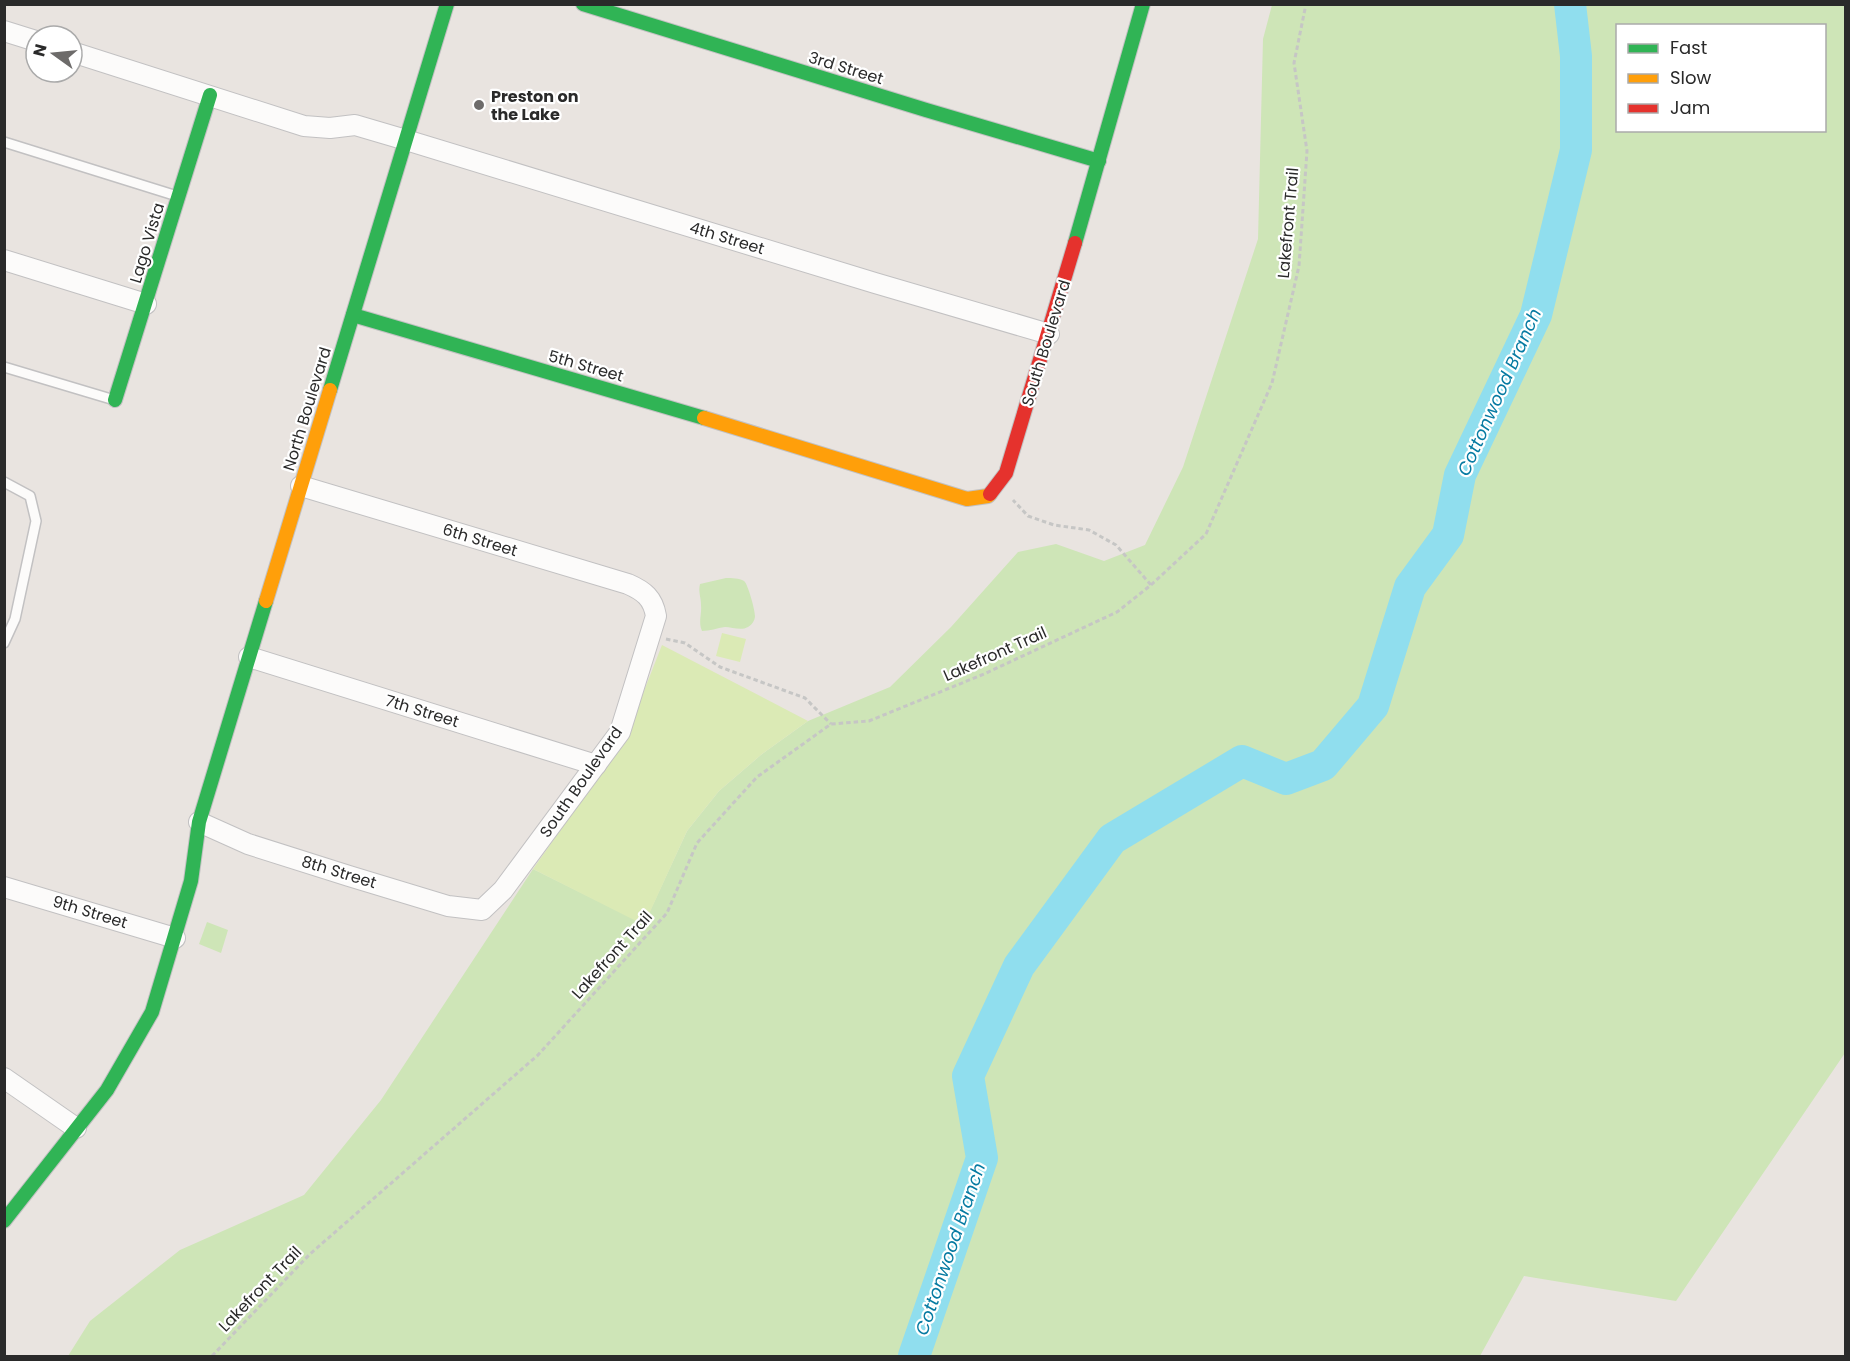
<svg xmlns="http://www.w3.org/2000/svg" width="1850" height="1361" font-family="Poppins,sans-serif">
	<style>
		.green { fill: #cee5b7; fill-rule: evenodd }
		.pitch { fill: #dbeab5 }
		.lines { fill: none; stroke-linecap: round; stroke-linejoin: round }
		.river { stroke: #90deee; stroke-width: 32 }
		.lane-casing { stroke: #c2c1c2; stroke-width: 12 }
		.street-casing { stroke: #c2c1c2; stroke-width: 22 }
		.fast-casing { stroke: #c2c1c2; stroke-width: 16 }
		.slow-casing { stroke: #c2c1c2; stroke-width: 16 }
		.jam-casing { stroke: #c2c1c2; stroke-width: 16 }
		.path { stroke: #c6c6c5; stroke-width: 3; stroke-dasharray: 4.5 3; stroke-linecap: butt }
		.lane { stroke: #fcfbfa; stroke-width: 9 }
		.street { stroke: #fcfbfa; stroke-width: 20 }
		.fast { stroke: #30b455; stroke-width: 14 }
		.slow { stroke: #ff9f0a; stroke-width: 14 }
		.jam { stroke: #e5322d; stroke-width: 14 }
		.poi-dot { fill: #6d6b6a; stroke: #fff; stroke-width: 2 }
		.labels { text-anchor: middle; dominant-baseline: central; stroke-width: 4.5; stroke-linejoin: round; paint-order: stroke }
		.street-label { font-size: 16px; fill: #2a2a2a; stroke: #fff }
		.poi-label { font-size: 16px; font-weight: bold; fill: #2a2a2a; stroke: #fff; text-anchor: start }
		.water-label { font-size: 18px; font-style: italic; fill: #077ba2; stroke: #fff }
	</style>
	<rect width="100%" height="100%" fill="#e9e4e0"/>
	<!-- green -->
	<g class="green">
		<path d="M 1272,5 L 1845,5 L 1845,1053 L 1676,1301 L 1524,1276 L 1480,1356 L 68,1356 L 90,1321 L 180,1250 L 304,1195 L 381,1100 L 533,869 L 644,924 L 687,831 L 719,791 L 762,754 L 808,721 L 890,687 L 951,627 L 1018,552 L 1056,544 L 1104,561 L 1145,545 L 1183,467 L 1258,239 L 1263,39 ZM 1618,26 L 1824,26 L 1824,130 L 1618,130 Z"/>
		<path d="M 726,578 C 732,578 739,578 744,581 C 748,584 755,610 755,616 C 755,620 752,625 748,627 C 741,631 732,627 725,627 C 717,628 710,631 702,631 C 698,622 702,614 701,605 C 701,597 698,592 700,584 Z"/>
		<polygon points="207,922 228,930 221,953 199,944"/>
	</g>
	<!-- pitch -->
	<g class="pitch">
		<polygon points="722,633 746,639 740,662 716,656"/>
		<polygon points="662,645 808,721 762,754 719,791 687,831 644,925 533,869 597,778 636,711"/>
	</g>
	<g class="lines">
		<!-- river -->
		<polyline class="river" points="914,1356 982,1158 968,1076 1019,966 1112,839 1242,761 1286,779 1323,765 1373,706 1410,587 1448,535 1460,475 1536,315 1576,150 1576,56 1570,4"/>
		<!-- lane casing -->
		<g class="lane-casing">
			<g id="lane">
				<polyline points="4,142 177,196"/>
				<polyline points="4,367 111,399"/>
				<polyline points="4,482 30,496 36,521 15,619 4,643"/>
			</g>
		</g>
		<!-- street casing -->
		<g class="street-casing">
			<g id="street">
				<polyline points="4,31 36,41"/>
				<polyline points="72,52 304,126 330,128 355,125 406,140 875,283 1049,334"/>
				<polyline points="4,260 146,304"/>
				<polyline points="249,657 596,765"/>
				<path d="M 199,822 L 248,844 L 349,876 L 448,906 L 482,910 L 503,890 L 620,732 L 656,616 C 653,598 644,591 628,584 L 301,486"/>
				<polyline points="4,887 175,938"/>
				<polyline points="4,1078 76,1128"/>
			</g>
		</g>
		<!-- fast casing -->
		<g class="fast-casing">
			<g id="fast">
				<polyline points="583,4 926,110 1099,161"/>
				<polyline points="1075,243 1143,4"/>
				<polyline points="353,315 704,418"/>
				<polyline points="330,390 447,4"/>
				<polyline points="115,400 210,95"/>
				<polyline points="4,1221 107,1090 152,1012 191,881 199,822 266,601"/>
			</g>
		</g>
		<!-- slow casing -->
		<g class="slow-casing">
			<g id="slow">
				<polyline points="704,418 967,499 988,496 990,494"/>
				<polyline points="266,601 330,390"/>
			</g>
		</g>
		<!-- jam casing -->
		<g class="jam-casing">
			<polyline id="jam" points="990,494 1006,473 1075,243"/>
		</g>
		<!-- path -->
		<g class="path">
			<polyline points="1151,585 1206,534 1272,383 1299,266 1307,151 1294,63 1306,4"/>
			<polyline points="666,639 685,643 720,667 805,698 831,724"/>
			<polyline points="212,1356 310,1254 538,1055 667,913 697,843 757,777 831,724 869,721 984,674 1117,612 1151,585 1116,545 1089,530 1054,525 1028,516 1013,500"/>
		</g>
		<!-- lane -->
		<use href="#lane" class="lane"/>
		<!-- street -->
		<use href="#street" class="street"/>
		<!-- fast -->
		<use href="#fast" class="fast"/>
		<!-- slow -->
		<use href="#slow" class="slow"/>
		<!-- jam -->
		<use href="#jam" class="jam"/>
	</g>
	<!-- markers -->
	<circle class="poi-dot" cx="479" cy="105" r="6"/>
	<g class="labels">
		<!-- street labels -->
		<g class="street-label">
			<text transform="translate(846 68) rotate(17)">3rd Street</text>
			<text transform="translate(1288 223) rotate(-85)">Lakefront Trail</text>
			<text transform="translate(727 238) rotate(17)">4th Street</text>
			<text transform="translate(147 243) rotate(-73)">Lago Vista</text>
			<text transform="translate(1046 343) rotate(-73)">South Boulevard</text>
			<text transform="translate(586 366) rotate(16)">5th Street</text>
			<text transform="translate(307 409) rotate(-73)">North Boulevard</text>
			<text transform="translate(480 540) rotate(17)">6th Street</text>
			<text transform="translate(995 654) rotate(-24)">Lakefront Trail</text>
			<text transform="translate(422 711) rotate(17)">7th Street</text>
			<text transform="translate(581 782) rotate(-55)">South Boulevard</text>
			<text transform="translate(339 872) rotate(17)">8th Street</text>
			<text transform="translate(90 912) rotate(17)">9th Street</text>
			<text transform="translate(612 955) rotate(-48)">Lakefront Trail</text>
			<text transform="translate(260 1289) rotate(-46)">Lakefront Trail</text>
		</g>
		<!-- poi labels -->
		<g class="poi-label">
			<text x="491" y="96">Preston on<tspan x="491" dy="18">the Lake</tspan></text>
		</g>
		<!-- water labels -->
		<g class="water-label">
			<text transform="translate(1499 392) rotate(-66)">Cottonwood Branch</text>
			<text transform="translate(950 1249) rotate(-71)">Cottonwood Branch</text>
		</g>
	</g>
	<!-- border -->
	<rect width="1850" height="1361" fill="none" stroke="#2a2a2a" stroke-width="12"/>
	<!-- legend -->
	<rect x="1616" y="24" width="210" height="108" fill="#ffffff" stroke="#aaaaaa" stroke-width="1.5"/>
	<rect x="1628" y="44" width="30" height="9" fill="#30b455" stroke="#aaaaaa" stroke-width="1.5"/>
	<text x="1670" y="54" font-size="18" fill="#2a2a2a">Fast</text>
	<rect x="1628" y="74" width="30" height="9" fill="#ff9f0a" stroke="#aaaaaa" stroke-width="1.5"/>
	<text x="1670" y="84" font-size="18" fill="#2a2a2a">Slow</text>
	<rect x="1628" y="104" width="30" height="9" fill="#e5322d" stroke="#aaaaaa" stroke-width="1.5"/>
	<text x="1670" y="114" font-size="18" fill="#2a2a2a">Jam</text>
	<!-- north arrow -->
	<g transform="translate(54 54) rotate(285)"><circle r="28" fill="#ffffff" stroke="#aaaaaa" stroke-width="1.5"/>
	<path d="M0-4.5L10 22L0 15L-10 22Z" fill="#6d6b6a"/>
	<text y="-9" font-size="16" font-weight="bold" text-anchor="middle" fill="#2a2a2a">N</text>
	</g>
</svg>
